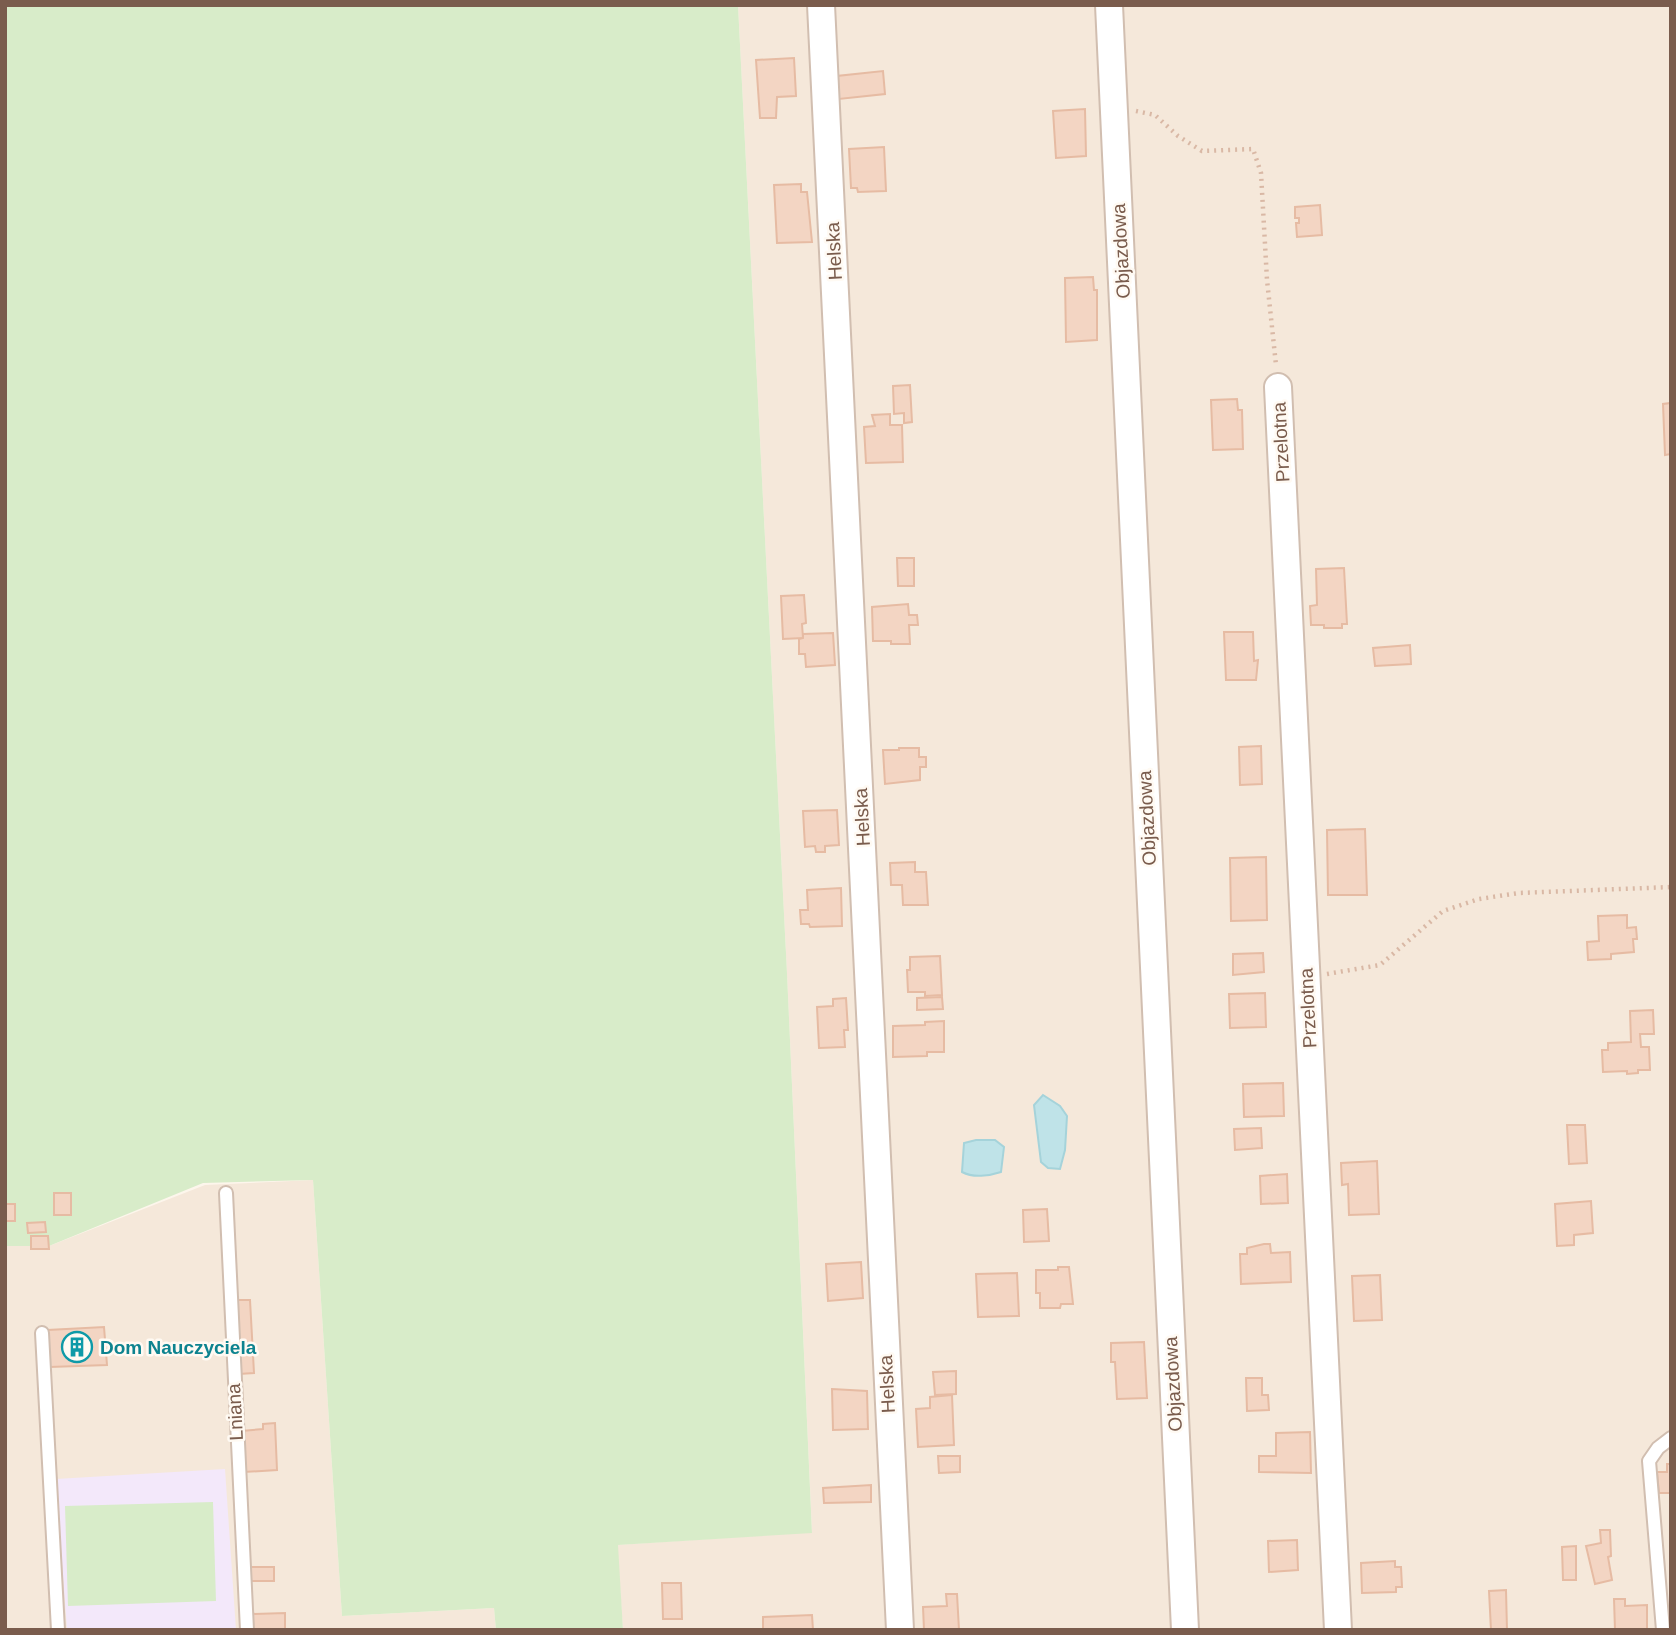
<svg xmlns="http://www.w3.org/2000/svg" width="1676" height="1635" font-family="Helvetica,sans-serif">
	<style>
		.residential { fill: #f5e8da }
		.education { fill: #f3e8fa }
		.green { fill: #d8ecc9 }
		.water { fill: #bfe3e8; stroke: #a5d3da; stroke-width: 2 }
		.building { fill: #f3d5c3; stroke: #e6bba3; stroke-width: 2 }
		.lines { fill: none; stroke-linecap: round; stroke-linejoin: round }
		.service-casing { stroke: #d1beb0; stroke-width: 16 }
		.minor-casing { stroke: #d1beb0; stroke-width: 30 }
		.path { stroke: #d9b8a5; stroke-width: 4.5; stroke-dasharray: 2 5; stroke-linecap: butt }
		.service { stroke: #fff; stroke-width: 12 }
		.minor { stroke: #fff; stroke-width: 26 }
		.labels { text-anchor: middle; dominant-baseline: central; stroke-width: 5; stroke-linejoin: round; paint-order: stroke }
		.street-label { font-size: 19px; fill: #7a5c4d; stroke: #fffaf3 }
		.culture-label { font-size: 19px; font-weight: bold; fill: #0d838f; stroke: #fffaf3; text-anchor: start }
	</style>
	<rect width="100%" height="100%" fill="#fdf6ec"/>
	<!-- residential -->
	<g class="residential">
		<polygon points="738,5 1671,5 1671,1630 623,1630 617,1545 812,1532 787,973"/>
		<polygon points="313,1180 342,1616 494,1608 496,1630 5,1630 5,1246 49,1246 205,1185"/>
	</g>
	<!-- education -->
	<polygon class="education" points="225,1469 236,1630 67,1630 56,1479"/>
	<!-- green -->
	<g class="green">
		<polygon points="5,5 738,5 787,973 812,1533 618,1545 623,1630 496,1630 494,1608 342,1616 313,1180 203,1183 49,1246 5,1246"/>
		<polygon points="213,1502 216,1601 68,1606 65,1506"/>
	</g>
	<!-- water -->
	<g class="water">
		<polygon points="1043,1095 1060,1106 1067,1116 1065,1150 1060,1169 1048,1168 1041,1162 1034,1105"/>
		<path d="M 976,1140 L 995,1140 L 1004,1147 L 1001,1172 C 989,1176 973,1178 962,1172 L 964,1143 Z"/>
	</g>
	<!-- building -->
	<g class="building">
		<polygon points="794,58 796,96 777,97 776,118 760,118 756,60"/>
		<polygon points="883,71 885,94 839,99 837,76"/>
		<polygon points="1085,109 1086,156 1056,158 1053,111"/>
		<polygon points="884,147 886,191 858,192 857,188 851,188 849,149"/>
		<polygon points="801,184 801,192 807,192 812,242 777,243 774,185"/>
		<polygon points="1320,205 1322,235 1297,237 1296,223 1299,223 1299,218 1295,218 1295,207"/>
		<polygon points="1093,277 1094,290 1097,290 1097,340 1066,342 1065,278"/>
		<polygon points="910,385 912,422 904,423 904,413 894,414 893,386"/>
		<polygon points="1237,399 1238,410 1242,410 1243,449 1213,450 1211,400"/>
		<polygon points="1671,403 1671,454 1665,455 1663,404"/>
		<polygon points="890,414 890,425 902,425 903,462 866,463 864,427 875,426 872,415"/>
		<polygon points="897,558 914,558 914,586 898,586"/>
		<polygon points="1344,568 1347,624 1342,624 1342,628 1324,628 1324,625 1311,625 1310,606 1317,605 1316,569"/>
		<polygon points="804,595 806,623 802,624 803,638 783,639 781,596"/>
		<polygon points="908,604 909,615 917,615 918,625 909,625 910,644 891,644 891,641 873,641 872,607"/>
		<polygon points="1224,632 1253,632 1254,661 1258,660 1256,680 1226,680"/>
		<polygon points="833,633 835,665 806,667 805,654 799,654 799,639 803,638 803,634"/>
		<polygon points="1410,645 1411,664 1375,666 1373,648"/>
		<polygon points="1261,746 1262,784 1240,785 1239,747"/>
		<polygon points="899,748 919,748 919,757 926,757 926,767 920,767 920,780 885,784 883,750 899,750"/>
		<polygon points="837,810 839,845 825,846 825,852 816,852 815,846 805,847 803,811"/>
		<polygon points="1365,829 1367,895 1328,895 1327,830"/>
		<polygon points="1266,857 1267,920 1231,921 1230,858"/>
		<polygon points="915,862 915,872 926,872 928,905 903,905 902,885 891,885 890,863"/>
		<polygon points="841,888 842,926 810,927 809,924 801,924 800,910 808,910 807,890"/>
		<polygon points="1627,915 1627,928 1636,927 1637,939 1633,939 1634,952 1611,954 1611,959 1588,960 1587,942 1599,941 1598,916"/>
		<polygon points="1263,953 1264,972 1233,975 1233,954"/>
		<polygon points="940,956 942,995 925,996 925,992 908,992 907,970 910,970 910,957"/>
		<polygon points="1265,993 1266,1027 1230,1028 1229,994"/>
		<polygon points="942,997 943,1009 917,1010 917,998"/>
		<polygon points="846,998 848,1030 844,1030 845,1047 819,1048 817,1007 833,1006 833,999"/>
		<polygon points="1653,1010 1654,1034 1640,1034 1641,1047 1649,1047 1650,1070 1638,1070 1638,1073 1627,1074 1627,1071 1603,1072 1602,1050 1608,1050 1608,1043 1631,1042 1630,1011"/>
		<polygon points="944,1021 944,1052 927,1052 927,1056 893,1057 893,1026 925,1025 925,1022"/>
		<polygon points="1283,1083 1284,1116 1244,1117 1243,1084"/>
		<polygon points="1567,1125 1585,1125 1587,1163 1569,1164"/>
		<polygon points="1261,1128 1262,1148 1235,1150 1234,1129"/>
		<polygon points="1377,1161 1379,1214 1349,1215 1348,1184 1342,1185 1341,1163"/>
		<polygon points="1287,1174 1288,1203 1261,1204 1260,1176"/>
		<rect x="54" y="1193" width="17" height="22"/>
		<polygon points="1591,1201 1593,1233 1574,1235 1574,1245 1557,1246 1555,1204"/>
		<rect x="5" y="1204" width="10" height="17"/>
		<polygon points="1047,1209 1049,1241 1024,1242 1023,1210"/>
		<polygon points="45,1222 46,1232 28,1233 27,1223"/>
		<polygon points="31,1236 48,1236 49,1249 31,1249"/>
		<polygon points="1264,1244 1270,1244 1271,1253 1290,1252 1291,1282 1241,1284 1240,1254 1247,1254 1247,1248"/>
		<polygon points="861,1262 863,1298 828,1301 826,1264"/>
		<polygon points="1058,1267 1069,1267 1073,1304 1061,1304 1060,1308 1040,1308 1040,1293 1036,1293 1036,1270 1058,1270"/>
		<polygon points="1017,1273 1019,1316 978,1317 976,1274"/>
		<polygon points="1380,1275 1382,1320 1354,1321 1352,1276"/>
		<polygon points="234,1300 250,1300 254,1373 239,1374"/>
		<polygon points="104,1327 107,1365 50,1367 48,1330"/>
		<polygon points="1144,1342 1147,1398 1117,1399 1115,1362 1111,1362 1111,1343"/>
		<polygon points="956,1371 956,1394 935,1395 933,1372"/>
		<polygon points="1246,1378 1262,1378 1262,1395 1268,1395 1269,1410 1247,1411"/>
		<polygon points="832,1389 867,1391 868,1429 833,1430"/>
		<polygon points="952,1395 954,1445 918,1447 916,1409 930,1408 930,1397"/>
		<polygon points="275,1423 277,1470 244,1472 241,1431 263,1429 263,1424"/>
		<polygon points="1310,1432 1311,1473 1259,1472 1259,1456 1276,1456 1276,1433"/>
		<polygon points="938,1456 960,1456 960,1472 939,1473"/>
		<polygon points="1667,1464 1671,1464 1671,1493 1659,1493 1657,1472 1667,1472"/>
		<polygon points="871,1485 871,1502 824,1503 823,1488"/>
		<polygon points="1600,1530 1610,1530 1611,1556 1608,1557 1612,1580 1595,1584 1586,1546 1601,1543"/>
		<polygon points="1297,1540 1298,1570 1269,1572 1268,1541"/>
		<polygon points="1576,1546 1576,1580 1563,1580 1562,1547"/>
		<polygon points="1395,1561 1395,1567 1401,1567 1402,1587 1396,1587 1396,1592 1362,1593 1361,1563"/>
		<rect x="251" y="1567" width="23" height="14"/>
		<polygon points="662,1583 681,1583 682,1619 663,1619"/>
		<polygon points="1506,1590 1507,1630 1491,1630 1489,1591"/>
		<polygon points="946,1594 957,1594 959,1630 924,1630 923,1607 947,1606"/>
		<polygon points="1614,1599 1625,1599 1625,1606 1647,1605 1647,1630 1615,1630"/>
		<polygon points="285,1613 285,1630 252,1630 251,1614"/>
		<polygon points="812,1615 813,1630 763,1630 763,1617"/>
	</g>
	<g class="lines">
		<!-- service casing -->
		<g class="service-casing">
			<g id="service">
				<polyline points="226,1193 247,1630"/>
				<polyline points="42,1333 58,1630"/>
				<polyline points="1663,1630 1649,1461 1658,1448 1671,1438"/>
			</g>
		</g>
		<!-- minor casing -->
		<g class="minor-casing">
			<g id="minor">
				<polyline points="821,5 900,1630"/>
				<polyline points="1109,5 1185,1630"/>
				<polyline points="1278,387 1338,1630"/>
			</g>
		</g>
		<!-- path -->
		<g class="path">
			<polyline points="1136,111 1155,115 1178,136 1202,151 1253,149 1261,173 1267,280 1276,365"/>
			<polyline points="1327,974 1380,965 1443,911 1479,899 1519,893 1671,887"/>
		</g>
		<!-- service -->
		<use href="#service" class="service"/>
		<!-- minor -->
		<use href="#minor" class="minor"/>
	</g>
	<!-- icons -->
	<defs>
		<g id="building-ring" transform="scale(1.575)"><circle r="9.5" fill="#fffaf3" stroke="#0f9aa8" stroke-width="1.5"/><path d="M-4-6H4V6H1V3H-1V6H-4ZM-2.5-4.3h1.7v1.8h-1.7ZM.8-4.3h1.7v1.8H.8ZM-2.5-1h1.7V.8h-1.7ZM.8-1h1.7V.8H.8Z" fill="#0f9aa8"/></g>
	</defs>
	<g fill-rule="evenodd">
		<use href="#building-ring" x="77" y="1347"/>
	</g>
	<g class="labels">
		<!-- street labels -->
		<g class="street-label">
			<text transform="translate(834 251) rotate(-93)">Helska</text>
			<text transform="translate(1121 251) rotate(-93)">Objazdowa</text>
			<text transform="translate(1281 442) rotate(-93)">Przelotna</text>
			<text transform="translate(862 817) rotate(-93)">Helska</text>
			<text transform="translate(1147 818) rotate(-93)">Objazdowa</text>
			<text transform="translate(1308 1008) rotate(-93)">Przelotna</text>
			<text transform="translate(887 1384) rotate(-93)">Helska</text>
			<text transform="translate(1173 1384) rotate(-93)">Objazdowa</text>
			<text transform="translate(235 1412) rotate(-93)">Lniana</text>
		</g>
		<!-- culture labels -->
		<g class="culture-label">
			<text x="100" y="1347">Dom Nauczyciela</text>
		</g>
	</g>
	<!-- border -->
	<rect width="1676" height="1635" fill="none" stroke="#7a5c4d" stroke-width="14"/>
</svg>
